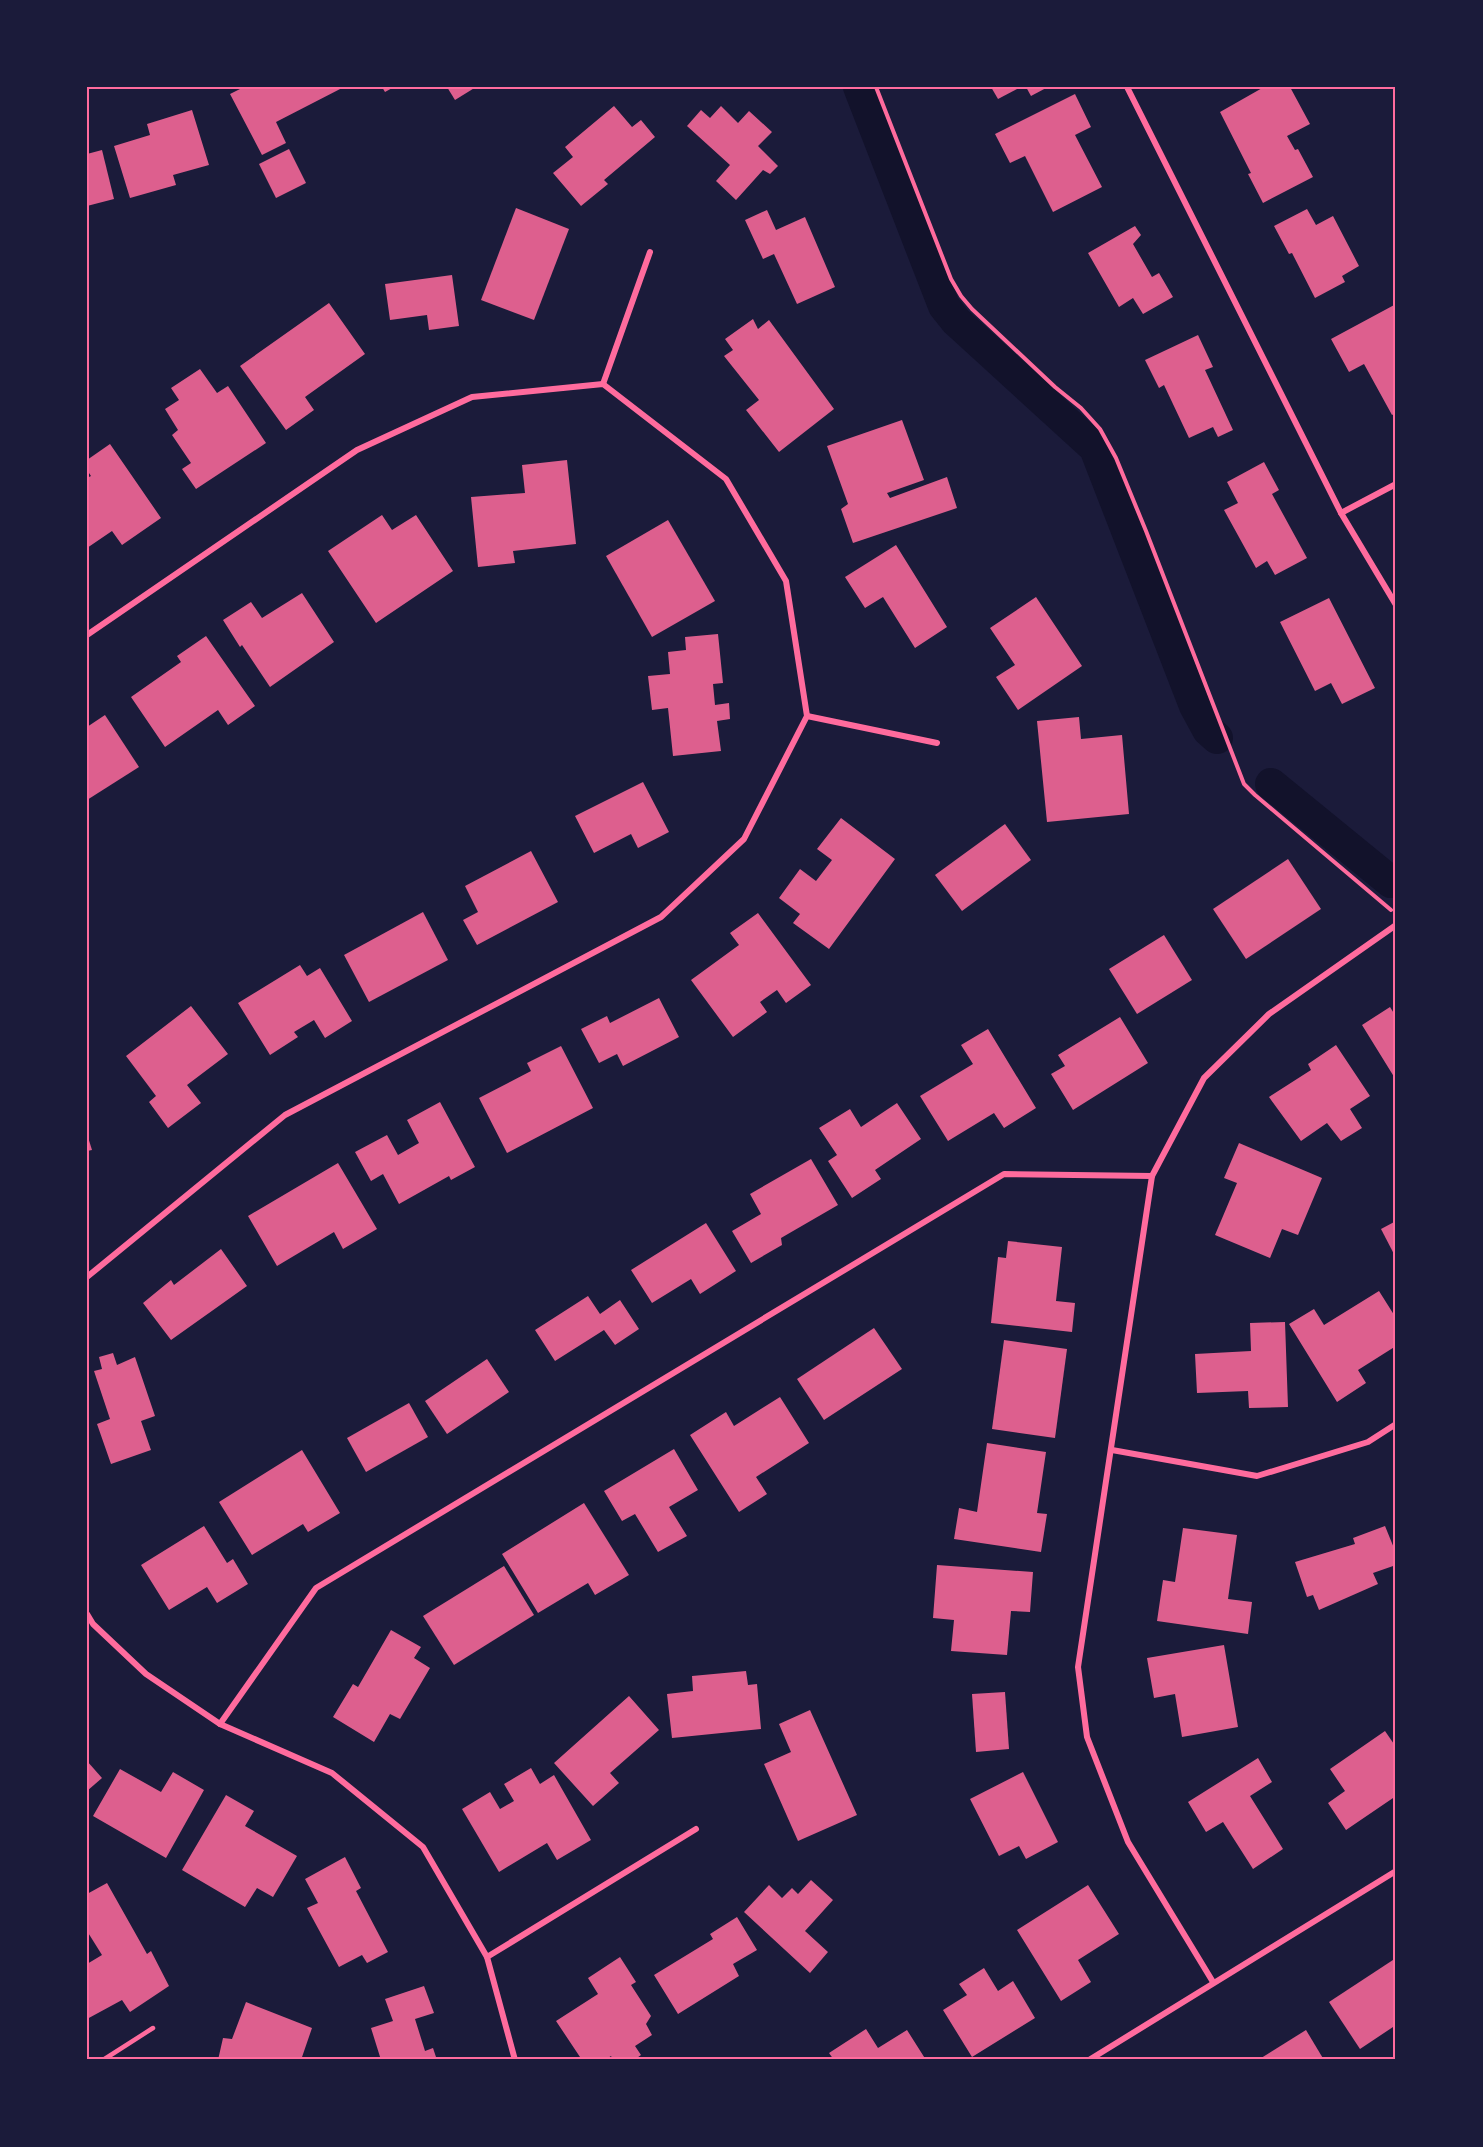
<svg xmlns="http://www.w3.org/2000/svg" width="1483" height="2147" font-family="Georgia,serif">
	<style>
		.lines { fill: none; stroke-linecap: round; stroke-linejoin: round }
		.canal { stroke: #12122b; stroke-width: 32 }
		.building { fill: #dd5f8e }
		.path { stroke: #ff6b9d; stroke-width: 4 }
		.service { stroke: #ff6b9d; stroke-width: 4.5 }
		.minor { stroke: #ff6b9d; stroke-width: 6 }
		.neatline { fill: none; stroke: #ff6b9d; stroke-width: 2 }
	</style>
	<rect width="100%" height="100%" fill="#1b1b3a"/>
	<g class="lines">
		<!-- canal -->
		<g class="canal">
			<polyline points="859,87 944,306 956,321 1095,448 1195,706 1208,730 1217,738"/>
			<polyline points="1271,784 1391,882"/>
		</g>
	</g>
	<!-- building -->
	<g class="building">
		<polygon points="244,87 344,87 276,122 286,143 262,155 230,94"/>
		<polygon points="382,87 394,87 385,92"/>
		<polygon points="447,87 476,87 455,100"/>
		<polygon points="991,87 1021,87 998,99"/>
		<polygon points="1026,87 1048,87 1031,96"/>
		<polygon points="1264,87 1290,87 1310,124 1287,136 1295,150 1298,149 1313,177 1263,203 1248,174 1251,173 1220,112"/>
		<polygon points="1075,94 1091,127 1075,135 1102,187 1053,212 1025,156 1010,163 995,134"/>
		<polygon points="614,106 632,127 641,120 655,137 604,180 608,184 581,206 553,173 573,157 565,147"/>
		<polygon points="721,106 738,123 749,111 772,132 758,146 778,166 770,174 763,170 736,200 716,181 730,165 687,126 701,110 710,118"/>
		<polygon points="192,110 209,165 173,175 176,185 130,198 114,146 150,135 147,124"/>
		<polygon points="289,149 306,183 276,198 259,164"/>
		<polygon points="102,150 114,199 87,206 87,154"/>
		<polygon points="516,208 569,229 534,320 481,300"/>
		<polygon points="1307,209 1316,225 1333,216 1359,266 1342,276 1345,282 1315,298 1292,253 1289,254 1274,226"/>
		<polygon points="767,210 776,230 805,217 835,287 797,304 774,254 763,259 745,220"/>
		<polygon points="1135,226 1141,235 1133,244 1152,277 1159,273 1173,297 1143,314 1133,298 1119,307 1088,253"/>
		<polygon points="452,275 459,326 429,330 427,315 390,320 385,284"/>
		<polygon points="329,303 365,354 305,397 314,410 286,430 240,366"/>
		<polygon points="1396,304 1396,413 1392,415 1364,364 1349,372 1331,339"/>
		<polygon points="753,319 758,329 769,320 834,409 779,452 746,410 759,400 724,356 733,350 725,339"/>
		<polygon points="1198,335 1213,367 1205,370 1233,430 1218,437 1213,427 1189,438 1164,385 1159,388 1145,360"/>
		<polygon points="200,369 217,393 228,386 266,443 196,489 182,469 191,463 172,435 178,430 165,409 179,400 171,388"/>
		<polygon points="902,420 924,480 887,493 890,498 947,477 957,508 853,543 841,509 848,504 827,446"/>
		<polygon points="110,444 161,518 122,545 112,531 87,548 87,478 91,476 87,470 87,460"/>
		<polygon points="567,460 576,544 513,551 515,563 478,567 471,497 525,493 522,465"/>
		<polygon points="1264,462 1279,490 1272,494 1307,558 1275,575 1267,561 1256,568 1224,510 1238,503 1227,482"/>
		<polygon points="382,515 392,530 416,515 453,571 376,623 328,551"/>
		<polygon points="668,520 715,601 652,637 606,556"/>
		<polygon points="896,545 947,627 915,648 883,597 865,608 845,577"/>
		<polygon points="302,593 334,642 270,687 242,645 240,647 223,620 251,602 262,618"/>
		<polygon points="1036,597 1082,666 1018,710 996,677 1015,665 990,628"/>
		<polygon points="1329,598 1375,688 1342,704 1331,683 1315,691 1280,622"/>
		<polygon points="718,634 723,683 713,684 715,705 729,703 730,719 717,721 721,751 673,756 668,708 652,710 648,676 670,674 668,652 686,650 685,637"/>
		<polygon points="206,636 255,706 228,725 218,710 165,747 131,697 181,662 177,656"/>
		<polygon points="105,715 139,767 87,800 87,727"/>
		<polygon points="1079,717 1081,739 1122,735 1129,814 1047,822 1037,721"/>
		<polygon points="643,782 669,832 638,848 631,834 594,853 575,816"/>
		<polygon points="841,818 895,859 829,949 793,923 800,914 779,898 800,869 816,881 832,860 817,849"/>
		<polygon points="1005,824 1031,860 962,911 935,875"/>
		<polygon points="531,851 558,902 477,945 463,920 478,912 465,886"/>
		<polygon points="1288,859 1321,909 1246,959 1213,909"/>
		<polygon points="423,912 448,960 369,1002 344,955"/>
		<polygon points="758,913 811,985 786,1003 777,990 760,1002 767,1012 733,1037 691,980 739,945 730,933"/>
		<polygon points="1164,935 1192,980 1137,1014 1109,969"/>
		<polygon points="300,965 307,976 320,968 352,1021 325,1038 314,1020 294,1032 298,1037 270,1055 238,1003"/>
		<polygon points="659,998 679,1037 623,1066 617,1054 599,1063 581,1029 607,1016 610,1023"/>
		<polygon points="191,1006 228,1054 187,1085 201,1103 168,1128 149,1102 156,1096 126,1056"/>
		<polygon points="1390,1007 1395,1015 1396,1014 1396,1080 1362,1025"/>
		<polygon points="1120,1017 1148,1063 1073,1110 1051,1074 1065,1066 1058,1055"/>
		<polygon points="988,1029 1036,1108 1004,1128 994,1113 948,1141 920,1096 973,1064 961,1045"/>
		<polygon points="1336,1045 1370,1096 1350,1109 1362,1128 1341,1141 1327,1123 1301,1141 1269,1097 1311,1070 1308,1064"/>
		<polygon points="561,1046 593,1108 507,1153 479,1098 531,1071 527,1063"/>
		<polygon points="440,1102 475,1167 451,1180 449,1176 399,1204 383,1174 371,1181 355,1152 387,1135 398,1155 419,1143 407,1120"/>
		<polygon points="897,1103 921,1139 875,1170 881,1179 852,1198 828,1161 837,1155 819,1128 850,1109 861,1127"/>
		<polygon points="87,1134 92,1150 87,1151"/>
		<polygon points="1239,1143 1322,1178 1298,1235 1282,1229 1270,1258 1215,1235 1237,1183 1224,1178"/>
		<polygon points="811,1159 838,1205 781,1238 782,1245 751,1263 732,1231 761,1214 750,1194"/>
		<polygon points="338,1163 377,1229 343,1249 334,1232 277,1266 248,1216"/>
		<polygon points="1396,1221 1396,1258 1381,1229"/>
		<polygon points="706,1223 736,1271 700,1294 691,1279 652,1303 631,1270"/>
		<polygon points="1008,1241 1062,1247 1056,1301 1075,1303 1072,1332 991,1323 998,1257 1006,1258"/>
		<polygon points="221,1249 247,1286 171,1340 143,1303 171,1280 174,1285"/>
		<polygon points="1379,1291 1396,1318 1396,1346 1358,1370 1366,1383 1337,1402 1289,1324 1314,1309 1324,1325"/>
		<polygon points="588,1296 600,1314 620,1300 639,1329 615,1345 604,1330 555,1361 535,1330"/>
		<polygon points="1285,1322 1288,1407 1249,1408 1248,1391 1197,1393 1195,1354 1251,1351 1250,1323"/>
		<polygon points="874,1328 902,1369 824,1420 797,1379"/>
		<polygon points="1004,1340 1067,1349 1055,1438 992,1429"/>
		<polygon points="113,1353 117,1365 135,1357 155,1416 141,1421 151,1450 111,1464 97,1424 110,1419 94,1371 102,1369 99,1357"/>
		<polygon points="487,1359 509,1392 447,1434 425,1401"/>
		<polygon points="780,1397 809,1443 756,1477 767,1494 739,1512 690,1435 726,1412 734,1426"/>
		<polygon points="409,1403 428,1437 366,1472 347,1438"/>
		<polygon points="987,1443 1046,1452 1037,1513 1047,1514 1041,1552 954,1539 959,1508 977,1512"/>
		<polygon points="674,1449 698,1490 669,1507 687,1536 658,1552 635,1514 622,1521 604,1491"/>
		<polygon points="302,1450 340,1513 308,1532 303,1524 252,1555 219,1502"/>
		<polygon points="584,1503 629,1575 595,1595 588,1583 538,1613 502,1554"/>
		<polygon points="204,1526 227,1563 233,1559 248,1584 217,1603 207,1587 169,1610 141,1565"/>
		<polygon points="1385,1526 1396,1553 1396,1565 1373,1573 1378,1584 1319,1610 1313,1595 1307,1597 1295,1562 1355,1544 1353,1538"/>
		<polygon points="1183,1528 1237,1535 1228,1599 1252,1602 1248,1634 1157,1621 1163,1580 1175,1582"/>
		<polygon points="937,1565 1033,1572 1030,1612 1011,1611 1007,1655 951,1651 954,1620 933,1618"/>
		<polygon points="504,1566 534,1615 454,1665 423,1616"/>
		<polygon points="391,1630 421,1647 414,1658 430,1668 400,1719 390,1714 374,1742 333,1717 353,1684 358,1687"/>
		<polygon points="1224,1645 1238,1727 1182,1737 1175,1694 1154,1698 1147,1658"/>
		<polygon points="746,1671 748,1685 757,1684 761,1729 672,1738 667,1694 693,1691 692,1676"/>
		<polygon points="1005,1692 1009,1749 976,1752 972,1694"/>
		<polygon points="629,1696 659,1730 610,1773 619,1783 593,1806 554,1763"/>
		<polygon points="810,1710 857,1815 798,1841 764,1764 791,1752 779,1724"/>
		<polygon points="1385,1731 1396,1747 1396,1796 1346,1830 1328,1803 1345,1791 1330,1769"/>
		<polygon points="1258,1758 1272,1782 1250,1796 1283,1849 1253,1869 1223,1822 1206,1832 1188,1802"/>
		<polygon points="87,1761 102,1778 87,1791"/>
		<polygon points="531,1768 540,1784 554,1775 591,1840 557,1860 547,1843 499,1872 462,1809 490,1792 500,1809 514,1801 504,1784"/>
		<polygon points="120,1769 161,1792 173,1772 204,1790 166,1858 93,1816"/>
		<polygon points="1023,1772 1058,1842 1026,1859 1019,1846 999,1856 970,1799"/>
		<polygon points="226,1795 254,1811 245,1826 297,1856 273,1897 257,1888 245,1907 182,1870"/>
		<polygon points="345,1857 361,1888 356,1891 388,1952 367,1963 362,1955 339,1967 307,1908 318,1903 305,1879"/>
		<polygon points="811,1880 833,1900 805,1931 828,1952 810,1973 744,1912 769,1885 782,1898 792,1888 798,1894"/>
		<polygon points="107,1883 147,1954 151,1951 169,1986 130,2012 122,2000 87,2019 87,1964 102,1955 87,1931 87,1894"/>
		<polygon points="1088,1885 1119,1934 1078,1960 1091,1982 1061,2001 1017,1930"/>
		<polygon points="737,1917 757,1950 733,1964 739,1976 678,2014 654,1975 713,1939 710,1934"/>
		<polygon points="620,1957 636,1982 631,1985 651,2016 646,2024 652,2035 635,2046 641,2055 634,2060 613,2060 611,2056 605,2060 582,2060 556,2021 598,1994 588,1978"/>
		<polygon points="1396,1958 1396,2025 1360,2049 1329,2002"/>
		<polygon points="984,1968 998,1991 1013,1981 1035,2018 972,2057 943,2010 967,1995 959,1984"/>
		<polygon points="424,1986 434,2013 415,2019 425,2051 433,2048 437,2060 381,2060 371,2028 393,2021 385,1999"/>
		<polygon points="246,2002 312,2028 301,2060 218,2060 223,2038 232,2039"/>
		<polygon points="866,2029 878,2048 907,2030 926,2060 834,2060 829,2053"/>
		<polygon points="1306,2030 1324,2060 1258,2060"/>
	</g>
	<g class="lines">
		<!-- path -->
		<polyline class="path" points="876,87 951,279 961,296 972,309 1055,387 1081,408 1100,429 1116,458 1146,531 1244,784 1255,795 1391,910"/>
		<!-- service -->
		<polyline class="service" points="103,2060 153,2028"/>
		<!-- minor -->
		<g class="minor">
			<polyline points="1127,87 1341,513 1396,605"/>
			<polyline points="603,384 650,252"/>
			<polyline points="1341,513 1396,484"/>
			<polyline points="87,635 357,450 472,397 603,384 726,479 786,581 807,716 744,839 661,917 285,1115 87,1277"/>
			<polyline points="807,716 937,743"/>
			<polyline points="1112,1450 1257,1476 1368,1442 1396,1424"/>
			<polyline points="87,1614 93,1624 146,1674 220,1724 332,1773 423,1847 487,1957 515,2060"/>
			<polyline points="220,1724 316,1588 1004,1174 1152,1176"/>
			<polyline points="487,1957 696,1829"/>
			<polyline points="1213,1982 1128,1842 1087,1737 1078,1667 1152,1176 1204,1078 1269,1014 1396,925"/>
			<polyline points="1089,2060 1396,1871"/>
		</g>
	</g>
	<!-- border -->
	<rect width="1483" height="2147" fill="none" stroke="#1b1b3a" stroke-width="177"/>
	<rect x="88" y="88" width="1306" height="1970" class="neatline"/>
</svg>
